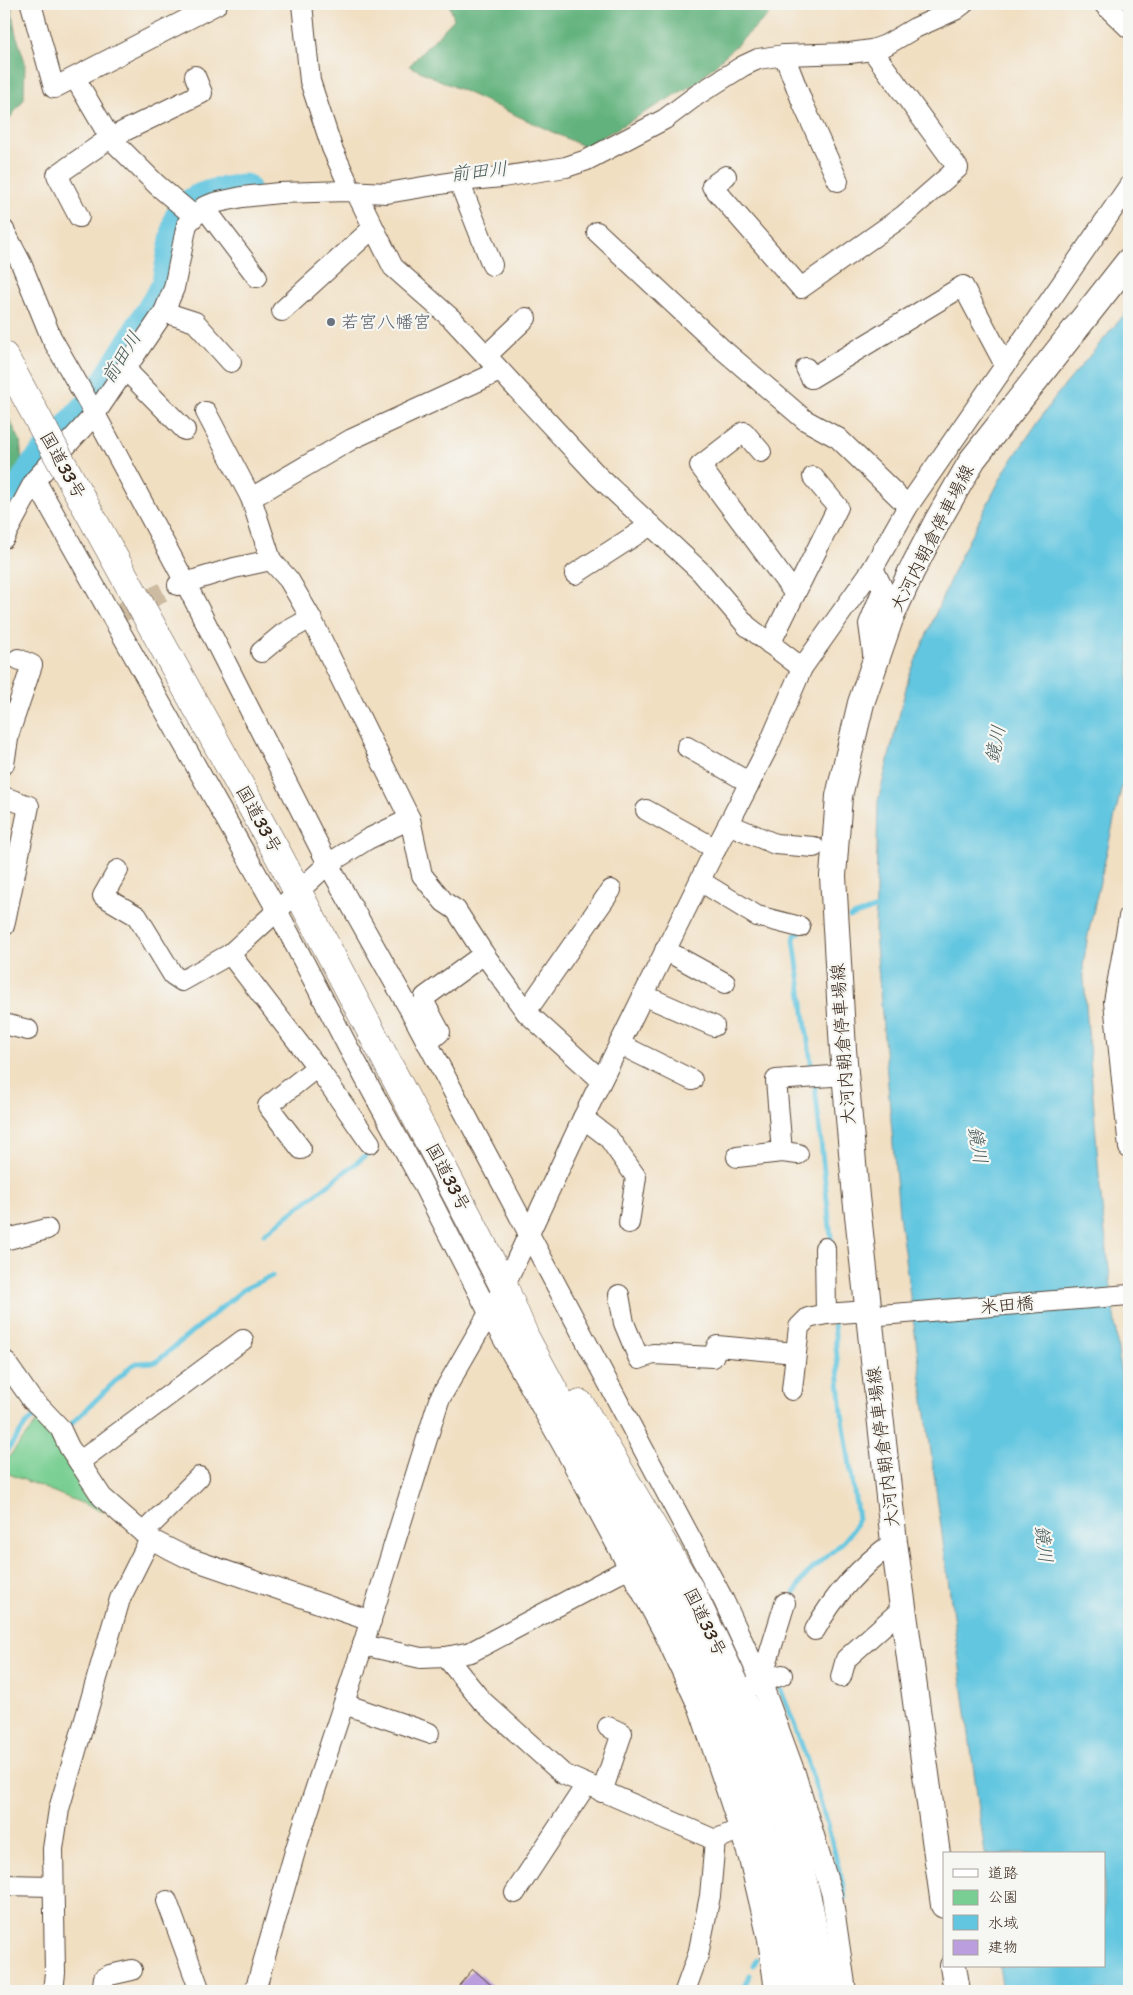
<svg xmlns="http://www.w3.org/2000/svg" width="1133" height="1995" font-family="Sriracha,'Klee One',sans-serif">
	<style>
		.green { fill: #79cf93; stroke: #5a7c58 }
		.forest { fill: #62b27d; stroke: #4e6e4e }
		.water { fill: #62c6e0; stroke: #4e787f }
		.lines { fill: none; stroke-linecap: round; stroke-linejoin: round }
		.stream { stroke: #62c6e0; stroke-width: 5 }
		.river { stroke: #62c6e0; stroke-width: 29 }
		.building { fill: #ba9edd }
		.minor-tunnel { stroke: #cdbba1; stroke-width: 20; stroke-dasharray: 20 10; stroke-linecap: butt }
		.minor-casing { stroke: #564537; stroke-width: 22 }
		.major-casing { stroke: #564537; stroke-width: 28 }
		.highway-casing { stroke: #564537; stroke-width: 29 }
		.minor { stroke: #fff; stroke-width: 20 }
		.major { stroke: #fff; stroke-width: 26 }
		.highway { stroke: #fff; stroke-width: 28 }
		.highway-bridge-casing { stroke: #564537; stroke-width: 29; stroke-linecap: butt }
		.highway-bridge { stroke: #fff; stroke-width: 28 }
		.worship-dot { fill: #6b7280; stroke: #f6f6f2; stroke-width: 2 }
		.labels { text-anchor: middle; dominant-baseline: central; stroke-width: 4.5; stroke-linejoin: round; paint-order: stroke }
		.worship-label { font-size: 18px; fill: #5b616d; stroke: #f6f6f2; text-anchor: start }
		.street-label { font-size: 18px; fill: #3b2a1e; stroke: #f6f6f2 }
		.water-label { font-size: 19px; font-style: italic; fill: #475958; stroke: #f6f6f2 }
	</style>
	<rect width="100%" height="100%" fill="#f6f6f2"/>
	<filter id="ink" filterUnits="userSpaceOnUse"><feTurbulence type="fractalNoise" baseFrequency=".02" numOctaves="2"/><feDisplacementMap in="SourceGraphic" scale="10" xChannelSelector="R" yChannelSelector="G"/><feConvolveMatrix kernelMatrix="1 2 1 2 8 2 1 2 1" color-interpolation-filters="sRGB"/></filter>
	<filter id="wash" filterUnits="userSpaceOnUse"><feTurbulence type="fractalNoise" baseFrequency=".0096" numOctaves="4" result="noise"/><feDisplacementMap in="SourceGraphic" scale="20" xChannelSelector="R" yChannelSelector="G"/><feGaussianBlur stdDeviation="1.12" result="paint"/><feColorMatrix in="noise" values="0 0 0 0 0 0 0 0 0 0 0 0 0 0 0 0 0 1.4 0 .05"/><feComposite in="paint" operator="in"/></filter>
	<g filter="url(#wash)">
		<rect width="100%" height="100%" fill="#f1dfc2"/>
		<!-- green -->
		<polygon class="green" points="39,1419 104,1512 4,1472 4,1463"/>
		<!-- forest -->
		<g class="forest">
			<polygon points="4,4 11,4 15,31 25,62 24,99 4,126"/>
			<polygon points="449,4 780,4 696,83 585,147 409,66 454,19"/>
			<polygon points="4,409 20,440 22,463 4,500"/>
		</g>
		<!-- water -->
		<polygon class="water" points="1129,309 1129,754 1088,935 1083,966 1100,1188 1129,1449 1129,1991 1003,1991 999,1966 1104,1966 1104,1854 985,1854 899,1214 875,933 878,801 909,676 958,561 1005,470 1055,397"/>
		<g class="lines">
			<!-- stream -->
			<g class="stream">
				<polyline points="850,917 882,906"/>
				<polyline points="799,933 795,935 794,940 812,1070"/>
				<polyline points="815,1086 832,1247"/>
				<polyline points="264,1234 373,1150"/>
				<polyline points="68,1427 131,1366 137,1363 156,1362 244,1289 272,1276"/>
				<polyline points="4,1455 27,1423 36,1416"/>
				<path d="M 791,1604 C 794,1595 797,1586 803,1579 C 819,1558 850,1545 858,1518 L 842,1413 L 834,1324"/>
				<path d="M 777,1681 C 799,1733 817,1787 832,1842 C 836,1860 843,1879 845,1898"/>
				<polyline points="754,1965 756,1960"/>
				<polyline points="741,1991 750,1975"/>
			</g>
			<!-- river -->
			<g class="river">
				<path d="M 105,383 L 165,287 L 178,219 C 189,193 220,192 245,188"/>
				<polyline points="15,497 33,467 85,409"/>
			</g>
		</g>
		<g id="blocks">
			<!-- building -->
			<polygon class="building" points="473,1969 498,1991 454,1991"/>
		</g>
	</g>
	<g filter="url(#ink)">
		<use href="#blocks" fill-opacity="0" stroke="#564537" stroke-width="1"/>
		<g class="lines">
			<!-- minor-tunnel -->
			<polyline class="minor-tunnel" points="118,614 178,585"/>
			<!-- minor casing -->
			<g class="minor-casing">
				<g id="minor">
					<polyline points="31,4 54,88 217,4"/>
					<polyline points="302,4 310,81 332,148 346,179 350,191"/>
					<polyline points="1104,4 1129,28"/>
					<polyline points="784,55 803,104 838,181"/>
					<polyline points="75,78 110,138 157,185 194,216"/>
					<polyline points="726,176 712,186 801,288 903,216 958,168 872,50"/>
					<polyline points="459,181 492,265"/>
					<polyline points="356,192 393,267 453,320 598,476 701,572 747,626 802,668"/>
					<polyline points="204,207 257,277"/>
					<polyline points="79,217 57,175 110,138 202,93 195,76"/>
					<polyline points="4,230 21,263 51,337 95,414 185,582 328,864 410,1010 724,1601 761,1681 795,1773 832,1895 846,1991"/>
					<polyline points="597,232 721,348 805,420 838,438 908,506"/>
					<polyline points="282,311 373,228"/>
					<polyline points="164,312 195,322 231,362"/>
					<polyline points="486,356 526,318"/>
					<polyline points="806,368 811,378 963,286 1005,365"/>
					<polyline points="126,370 185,430"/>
					<polyline points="500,371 352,439 251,498 271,560 289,580 311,618 410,819 422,875 444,902 456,910 484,954 526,1012 601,1080"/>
					<polyline points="206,412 251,498"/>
					<polyline points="761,452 744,432 700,466 795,594"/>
					<polyline points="35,480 278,912 348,1047 420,1179 490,1315 566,1451 664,1633 699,1708 749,1858 768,1939 775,1991"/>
					<polyline points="4,538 35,480 95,414 164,312 174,288 187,224 204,207 214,203 242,197 279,193 347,191 387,193 459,181 502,177 566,167 587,160 665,119 697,95 743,66 758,59 784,55 850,53 872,50 886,45 915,28 955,10 963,4"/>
					<polyline points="873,568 883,589 869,624 874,661"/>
					<polyline points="575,574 651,525"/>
					<polyline points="178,585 234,568 271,560"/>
					<polyline points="770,644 838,507 813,477"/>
					<polyline points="261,652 284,633 311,618"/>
					<polyline points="687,747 750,783"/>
					<polyline points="4,764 9,733 32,665 18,659"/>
					<polyline points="4,797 29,806 4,926"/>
					<polyline points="646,810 716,849"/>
					<polyline points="728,824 775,844 814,847"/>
					<polyline points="118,870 103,896 137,916 173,975 182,981 230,954"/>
					<polyline points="700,881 757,916 800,927"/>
					<polyline points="1129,917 1114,1002 1129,1148"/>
					<polyline points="665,950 725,983"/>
					<polyline points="643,995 714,1026"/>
					<polyline points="526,1012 611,890"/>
					<polyline points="4,1024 28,1030"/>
					<polyline points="427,1043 440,1032 425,1004 425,997 484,954"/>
					<polyline points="619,1044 692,1080"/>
					<polyline points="583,1118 608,1137 636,1177 629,1223"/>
					<polyline points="370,1143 317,1067 230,954 328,864 368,839 410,819"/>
					<polyline points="301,1149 268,1106 317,1067"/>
					<polyline points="782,1152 776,1080 845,1075"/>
					<polyline points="737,1157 782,1152 798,1154"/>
					<polyline points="4,1240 47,1229"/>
					<polyline points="825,1248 826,1314"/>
					<polyline points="619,1295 624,1323 639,1359 653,1354 713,1357 717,1346 796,1353 799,1327 808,1318 826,1314 867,1311"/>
					<polyline points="868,1316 1129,1295"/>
					<polyline points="4,1360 32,1400 41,1408 60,1428 69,1447 102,1497 150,1539"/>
					<polyline points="792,1390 796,1353"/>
					<polyline points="79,1462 243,1340"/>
					<polyline points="143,1533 199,1477"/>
					<path d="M 815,1630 C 834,1595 862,1565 894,1542"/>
					<polyline points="363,1645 421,1658 446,1657 481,1700 563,1774 715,1840 740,1829"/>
					<polyline points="446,1657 471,1652 629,1568"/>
					<polyline points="841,1677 846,1659 903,1608"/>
					<polyline points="761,1681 785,1603"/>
					<polyline points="749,1687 782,1675"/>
					<polyline points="344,1704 429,1733"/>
					<polyline points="602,1792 622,1733 608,1727"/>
					<polyline points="4,1885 53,1886"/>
					<polyline points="515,1893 586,1785"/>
					<polyline points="167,1901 200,1991"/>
					<polyline points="53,1991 55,1973 53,1849 59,1809 120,1599 150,1539 188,1558 371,1621"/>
					<polyline points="102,1991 104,1978 110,1975 132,1970"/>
					<polyline points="255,1991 296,1848 363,1645 439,1400 504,1287 583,1118 709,862 768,747 802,668 873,568 908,506 1129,186"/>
					<polyline points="685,1991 698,1955 710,1896 715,1840"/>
				</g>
			</g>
			<!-- major casing -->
			<g class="major-casing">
				<g id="major">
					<polyline points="944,1905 894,1542 856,1197 843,1050 833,876 839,796 861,703 890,619 911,572 938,520 973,459 1129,261"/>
					<polyline points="953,1966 957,1991"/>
				</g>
			</g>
			<!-- highway casing -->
			<g class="highway-casing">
				<g id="highway">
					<polyline points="4,356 45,432"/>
					<polyline points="74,485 280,858 470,1220 504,1287 525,1337 671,1609 727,1726 761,1826 785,1915 797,1991"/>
					<polyline points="580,1404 693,1595 754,1725 789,1824 809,1907 824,1991"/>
				</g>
			</g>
			<!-- minor -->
			<use href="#minor" class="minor"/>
			<!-- major -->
			<use href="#major" class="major"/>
			<!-- highway -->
			<use href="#highway" class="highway"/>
			<!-- highway-bridge casing -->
			<g class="highway-bridge-casing">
				<polyline id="highway-bridge" points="45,432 74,485"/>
			</g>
			<!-- highway-bridge -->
			<use href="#highway-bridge" class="highway-bridge"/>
		</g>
	</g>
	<!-- markers -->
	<circle class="worship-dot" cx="331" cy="322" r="5"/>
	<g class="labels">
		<!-- worship labels -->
		<g class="worship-label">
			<text x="341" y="322">若宮八幡宮</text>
		</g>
		<!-- street labels -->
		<g class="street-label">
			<text transform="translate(63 465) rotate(61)">国道33号</text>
			<text transform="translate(932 538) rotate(-63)">大河内朝倉停車場線</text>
			<text transform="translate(259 819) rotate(61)">国道33号</text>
			<text transform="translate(843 1044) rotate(-94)">大河内朝倉停車場線</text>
			<text transform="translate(448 1177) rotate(62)">国道33号</text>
			<text transform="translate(1007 1305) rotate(-5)">米田橋</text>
			<text transform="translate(883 1447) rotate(-97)">大河内朝倉停車場線</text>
			<text transform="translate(705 1622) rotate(64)">国道33号</text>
		</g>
		<!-- water labels -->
		<g class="water-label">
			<text transform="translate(479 171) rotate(-6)">前田川</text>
			<text transform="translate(121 357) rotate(-58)">前田川</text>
			<text transform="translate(995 744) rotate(-78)">鏡川</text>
			<text transform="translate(978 1145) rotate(80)">鏡川</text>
			<text transform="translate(1044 1544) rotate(83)">鏡川</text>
		</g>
	</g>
	<!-- margin -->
	<rect width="1133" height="1995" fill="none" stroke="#f6f6f2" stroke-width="20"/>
	<!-- legend -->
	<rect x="943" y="1852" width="162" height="115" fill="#f6f6f2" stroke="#aba49d"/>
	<rect x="953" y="1869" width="25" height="8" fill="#ffffff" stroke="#aba49d"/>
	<text x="988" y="1878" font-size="15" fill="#3b2a1e">道路</text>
	<rect x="953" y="1890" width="25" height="15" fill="#79cf93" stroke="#aba49d"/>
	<text x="988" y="1902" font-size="15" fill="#3b2a1e">公園</text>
	<rect x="953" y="1915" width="25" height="15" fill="#62c6e0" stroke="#aba49d"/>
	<text x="988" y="1928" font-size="15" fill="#3b2a1e">水域</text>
	<rect x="953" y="1940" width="25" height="15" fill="#ba9edd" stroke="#aba49d"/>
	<text x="988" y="1952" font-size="15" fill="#3b2a1e">建物</text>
</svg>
